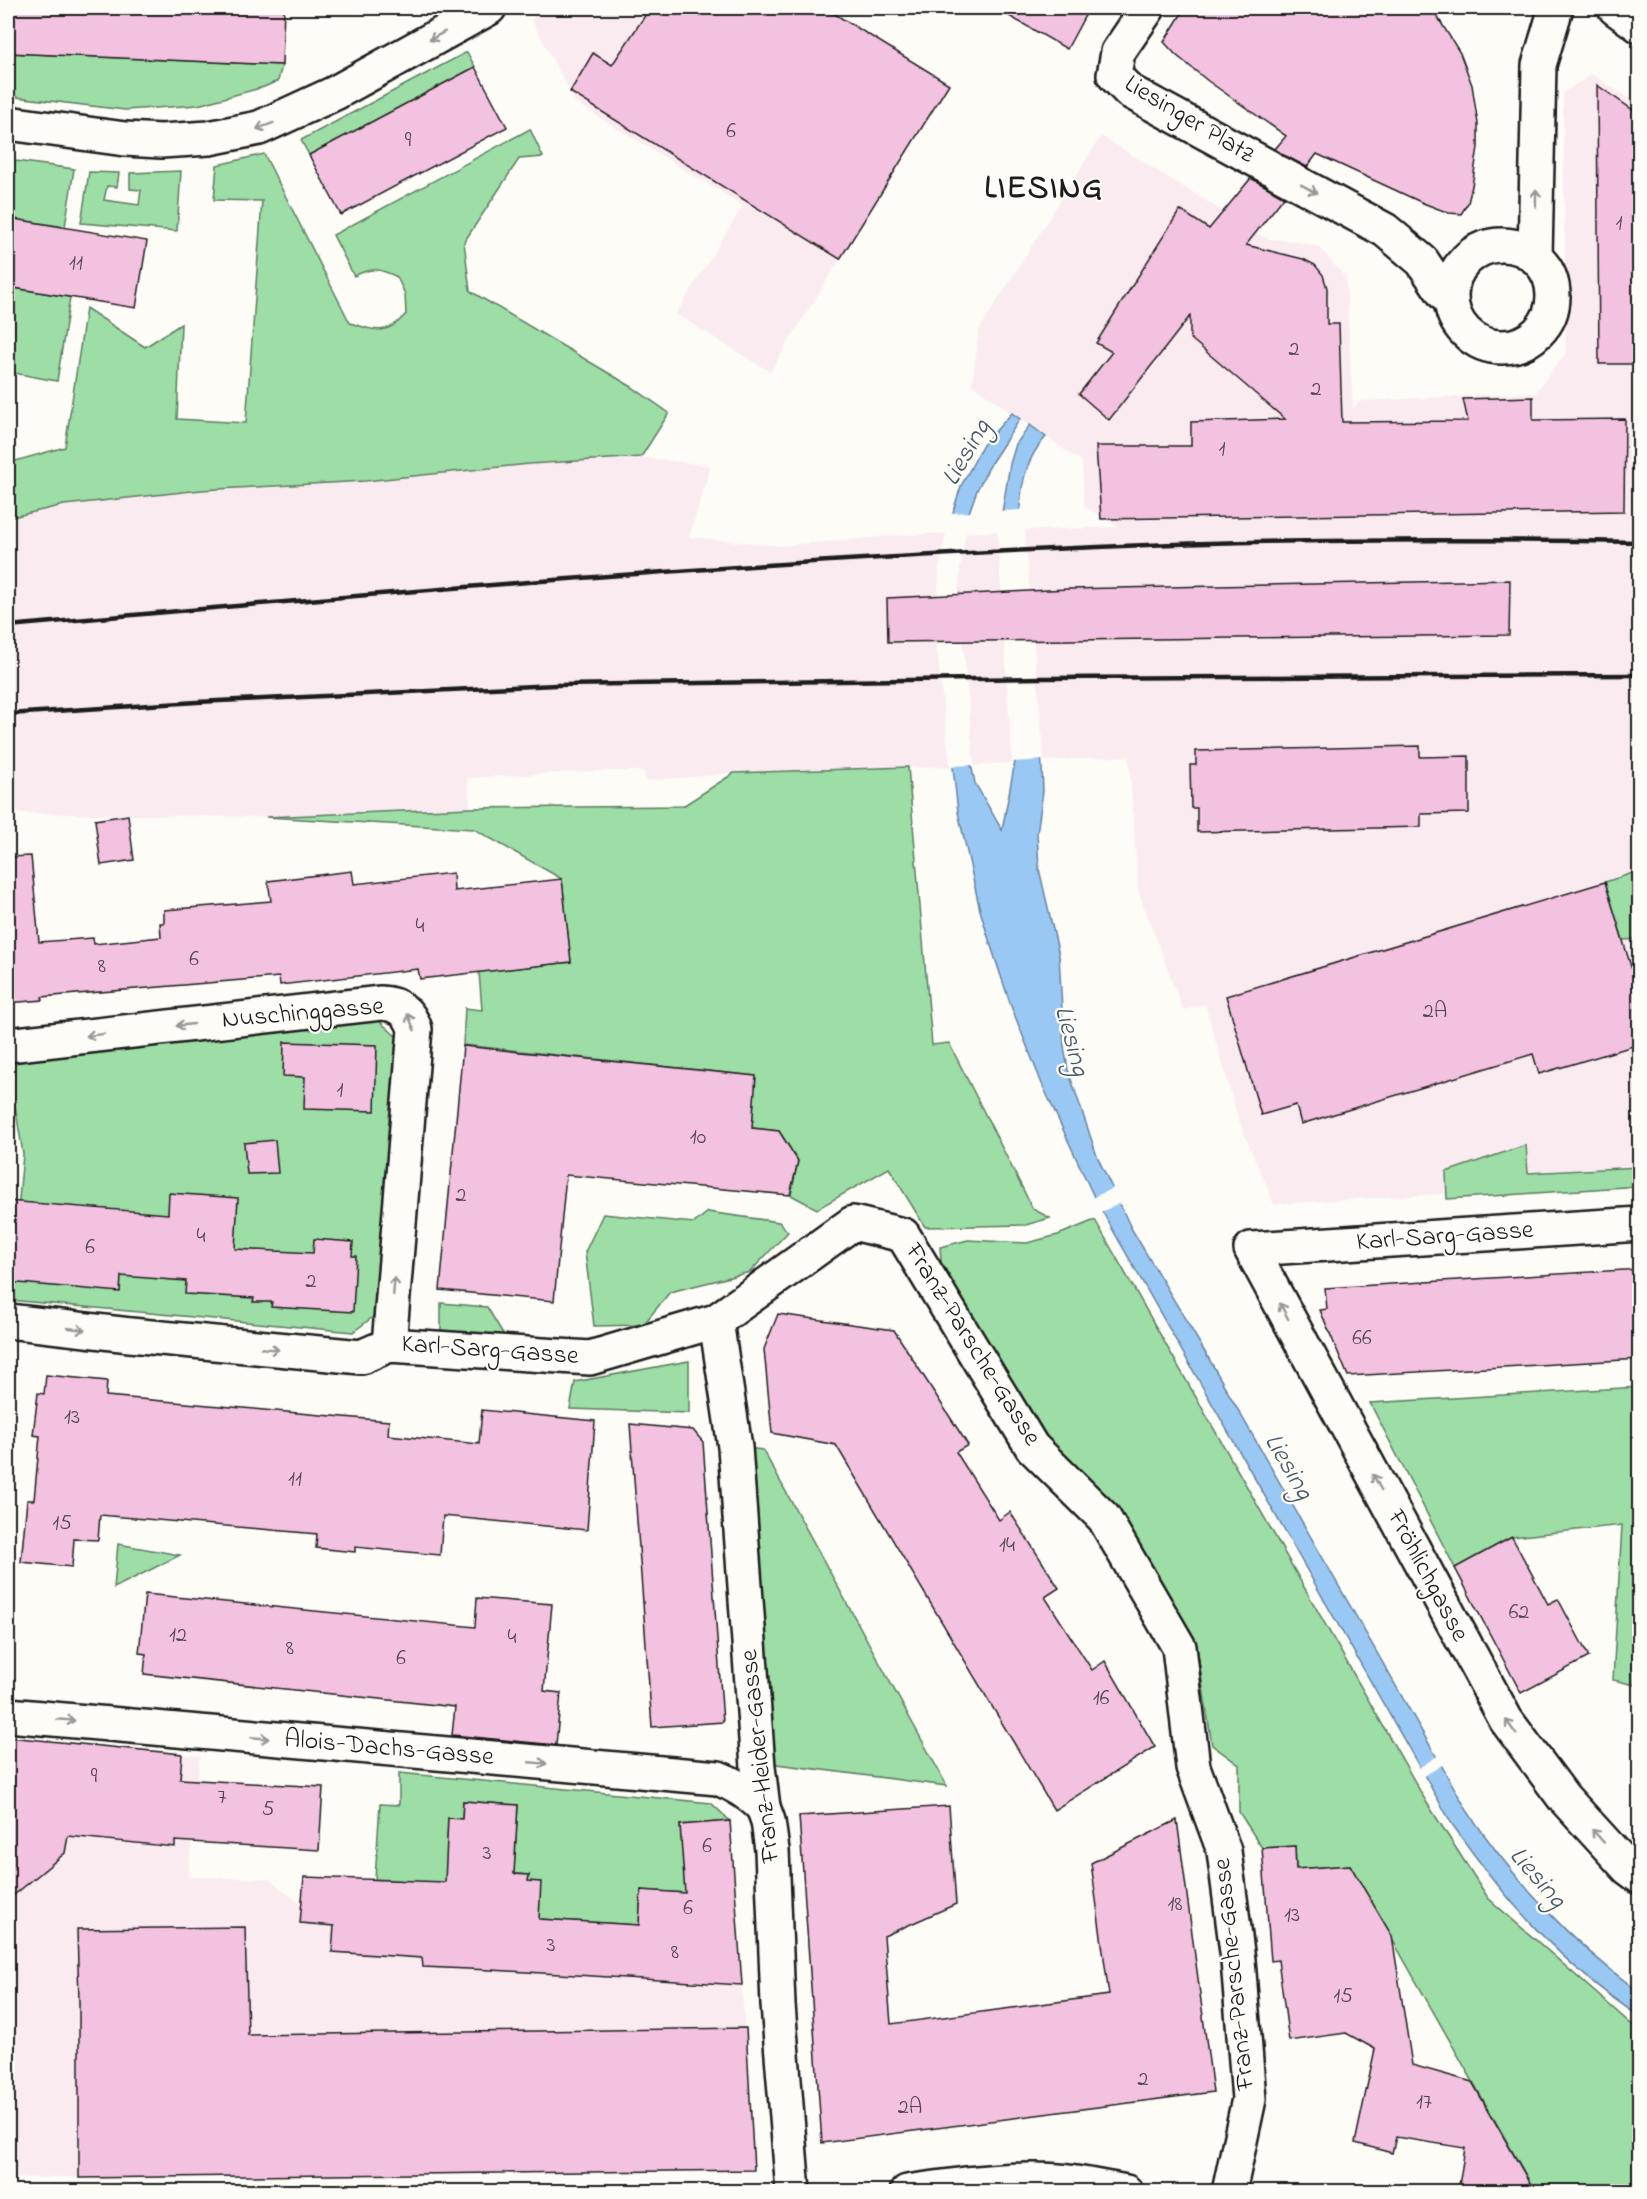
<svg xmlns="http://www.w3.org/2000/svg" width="1647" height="2199" font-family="'Indie Flower',sans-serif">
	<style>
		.built { fill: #faebf0 }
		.green { fill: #9ddda6; stroke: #5c7c61; stroke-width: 1.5 }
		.water { fill: #9ac8f5; stroke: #68839e; stroke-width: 1.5 }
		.pier { fill: #fdfcf7 }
		.building { fill: #f3c2e1; stroke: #1c1c1c; stroke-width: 1.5 }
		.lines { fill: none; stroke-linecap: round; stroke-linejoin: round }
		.street-casing { stroke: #1c1c1c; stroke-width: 38 }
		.primary-casing { stroke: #1c1c1c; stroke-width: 38 }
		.street { stroke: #fdfcf7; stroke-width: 33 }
		.primary { stroke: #fdfcf7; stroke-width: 33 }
		.rail { stroke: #1c1c1c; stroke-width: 4.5 }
		.oneway { stroke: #989794 }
		.labels { text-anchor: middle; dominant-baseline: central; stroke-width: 4.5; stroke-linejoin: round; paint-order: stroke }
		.number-label { font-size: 22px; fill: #52464d }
		.street-label { font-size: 26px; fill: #1c1c1c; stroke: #fdfcf7 }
		.water-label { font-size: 27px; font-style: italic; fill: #485868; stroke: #fdfcf7 }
		.district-label { font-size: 32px; font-weight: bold; letter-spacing: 1.5px; fill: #1c1c1c; stroke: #fdfcf7 }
	</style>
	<rect width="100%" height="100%" fill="#fdfcf7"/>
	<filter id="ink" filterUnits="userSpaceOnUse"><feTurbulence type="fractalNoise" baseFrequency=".0167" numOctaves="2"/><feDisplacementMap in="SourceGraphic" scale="12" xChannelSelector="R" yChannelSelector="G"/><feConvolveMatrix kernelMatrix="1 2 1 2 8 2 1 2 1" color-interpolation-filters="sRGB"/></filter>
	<g filter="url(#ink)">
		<!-- built -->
		<g class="built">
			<polygon points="552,8 623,8 893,173 770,372 676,314 743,206 576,103 531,19"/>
			<polygon points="1591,74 1640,105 1640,870 1606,882 1623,940 1639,939 1639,1182 1274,1204 1239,1121 1205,1004 1183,1010 1138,891 1129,756 960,766 734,773 646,781 644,771 595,771 467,778 470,808 266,817 8,813 8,518 64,505 201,490 365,481 529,464 641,457 711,466 689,537 779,546 902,535 1118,527 1084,506 1082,462 972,385 979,330 1101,136 1268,239 1294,241 1319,247 1346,278 1353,409 1360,401 1535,393 1566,353 1563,93"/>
			<polygon points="8,1737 200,1756 188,1877 269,1879 302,1905 738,1929 754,2170 8,2178"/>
		</g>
		<!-- green -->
		<g class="green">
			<polygon points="467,52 475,67 309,155 301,140"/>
			<polygon points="8,53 282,65 278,81 264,87 198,105 125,110 8,96"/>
			<path d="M 530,129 L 543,157 L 519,159 L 464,242 L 470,291 L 632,387 L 669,413 L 641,457 L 529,464 L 365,481 L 201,490 L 64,505 L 8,518 L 8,463 L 65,447 L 86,308 L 145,347 L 181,324 L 177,419 L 246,423 L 262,201 L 214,200 L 217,165 L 264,154 L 350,323 C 376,331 387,336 406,314 L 405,294 L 397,277 C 379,268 372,267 354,276 L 333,235 Z"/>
			<polygon points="8,160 74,169 65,227 8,218"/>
			<polygon points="181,171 177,231 81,223 89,172 119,173 117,187 107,186 104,200 139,205 141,190 130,189 130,173"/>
			<polygon points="8,287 70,297 57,381 8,372"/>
			<polygon points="908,767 932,1045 949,1043 1033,1209 1050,1218 1026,1225 925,1227 889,1168 817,1209 791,1195 798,1161 779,1131 752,1128 755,1076 463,1045 465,1008 482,1010 479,972 571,962 562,879 474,829 266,817 470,808 683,806 734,773"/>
			<polygon points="1639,871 1639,939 1623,940 1605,882"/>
			<polygon points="378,1020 397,1037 374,1316 353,1332 10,1300 23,1154 8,1063"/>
			<polygon points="1526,1145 1528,1173 1639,1167 1639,1186 1447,1199 1446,1172"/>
			<polygon points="708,1212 779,1222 788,1232 750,1272 670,1292 643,1325 594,1326 585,1252 603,1214 694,1223"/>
			<polygon points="1095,1220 1427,1803 1488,1898 1639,2031 1639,2191 1535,2191 1350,1865 1296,1869 1295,1846 1262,1848 1239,1812 1239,1765 1212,1745 1196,1642 1114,1505 1043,1440 942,1274 940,1247 968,1240 1027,1243 1058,1235"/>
			<polygon points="441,1303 487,1307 508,1342 441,1337"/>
			<polygon points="689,1361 689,1413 570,1409 575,1382"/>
			<polygon points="1639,1387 1639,1686 1613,1680 1622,1525 1512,1537 1455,1568 1370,1403"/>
			<polygon points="746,1448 763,1450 947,1786 769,1763"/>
			<polygon points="118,1544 180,1555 114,1588"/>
			<polygon points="399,1773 711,1803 730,1821 680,1825 687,1893 641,1890 639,1925 539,1919 528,1881 529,1875 504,1873 514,1865 518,1805 463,1801 462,1819 448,1818 447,1842 455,1914 408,1881 375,1879 380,1804 399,1805"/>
		</g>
		<!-- water -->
		<path class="water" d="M 1012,413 L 1020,419 L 993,460 L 977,490 L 965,524 L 957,569 L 971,764 L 975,783 L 1002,830 L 1015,762 L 1000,525 L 1010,464 L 1016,444 L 1030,425 L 1046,437 C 1027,457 1022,480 1020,507 L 1042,767 L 1043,791 L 1037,834 L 1039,869 L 1059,955 L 1064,1046 L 1068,1070 L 1097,1156 L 1131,1228 L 1209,1359 L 1468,1812 C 1519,1886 1568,1939 1639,1992 L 1639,2016 C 1563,1966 1504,1899 1452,1824 L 1094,1197 L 1042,1084 L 1011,1006 L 989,940 L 980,910 L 958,812 L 939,642 L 942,567 L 954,508 L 961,486 L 983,445 Z"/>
		<!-- pier -->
		<g class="pier">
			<polygon points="1023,510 1044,760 1012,762 997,525 999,511"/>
			<polygon points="972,512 967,525 960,569 959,594 974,765 950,766 936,642 939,567 950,513"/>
			<polygon points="1115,1187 1122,1202 1101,1212 1092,1198"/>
			<polygon points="1439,1755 1444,1764 1422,1777 1417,1769"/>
		</g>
		<!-- building -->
		<g class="building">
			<polygon points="8,8 284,8 282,65 8,53"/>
			<polygon points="650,8 825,8 949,84 840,259 570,92 593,53 612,65"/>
			<polygon points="995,8 1089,8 1067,49"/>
			<polygon points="1185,8 1432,8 1460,53 1472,85 1478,124 1478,147 1472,186 1468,203 1461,214 1449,213 1423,203 1317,154 1307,167 1283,155 1275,149 1286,136 1208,81 1176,55 1164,42"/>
			<polygon points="475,67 507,127 341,215 309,155"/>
			<polygon points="1597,85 1640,115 1640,364 1599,364"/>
			<polygon points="1251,178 1284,197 1246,245 1303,259 1315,265 1323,275 1327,288 1327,324 1339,324 1342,422 1468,421 1463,399 1533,397 1533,420 1625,419 1624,511 1101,519 1096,446 1191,446 1191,422 1285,419 1190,338 1190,316 1109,420 1079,394 1112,352 1096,343 1180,210 1209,229"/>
			<polygon points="8,218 147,241 136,308 8,287"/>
			<polygon points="1510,580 1509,635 888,642 887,598 1068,589"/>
			<polygon points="1420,746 1420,757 1469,756 1469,813 1421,814 1421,827 1197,832 1197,808 1191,808 1190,765 1196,765 1196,751"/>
			<polygon points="128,815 134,860 101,865 95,820"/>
			<polygon points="31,856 39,942 93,938 94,944 161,937 160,923 164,923 164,910 271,901 268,881 352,871 354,884 453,873 454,891 562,879 571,962 420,979 418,969 280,985 279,977 42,997 43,1000 8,1003 8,857"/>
			<polygon points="1605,882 1640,996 1640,1044 1539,1074 1533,1054 1301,1124 1296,1105 1261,1115 1226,996"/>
			<polygon points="284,1042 377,1045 375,1111 304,1109 305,1077 283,1076"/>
			<polygon points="463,1046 756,1076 752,1128 779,1131 798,1161 790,1195 566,1175 554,1301 440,1290"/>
			<polygon points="275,1140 278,1173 247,1174 244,1143"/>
			<polygon points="169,1193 238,1198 235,1249 313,1253 314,1239 353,1242 352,1256 356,1256 353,1312 271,1307 272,1302 253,1302 254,1298 185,1294 186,1281 121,1276 120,1292 8,1282 8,1201 168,1214"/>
			<polygon points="1640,1269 1640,1359 1348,1376 1320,1310 1327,1309 1325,1288"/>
			<polygon points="778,1314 894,1330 968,1445 956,1452 999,1520 1010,1512 1059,1588 1045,1597 1092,1670 1105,1661 1155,1747 1054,1810 836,1445 772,1433 764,1349"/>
			<polygon points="46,1375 107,1381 106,1396 389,1421 388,1435 479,1444 482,1410 595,1421 587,1530 443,1516 440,1555 355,1547 355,1552 316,1548 317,1534 100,1515 98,1540 74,1539 72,1567 21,1562 27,1500 34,1500 40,1436 33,1435 38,1393 44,1394"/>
			<polygon points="630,1424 693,1430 703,1442 723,1722 652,1727"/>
			<polygon points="1512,1537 1548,1604 1558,1599 1589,1657 1521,1693 1455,1568"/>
			<polygon points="145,1594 475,1627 477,1598 552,1604 544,1691 561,1693 556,1745 452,1735 455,1707 144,1674 146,1654 139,1653"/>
			<polygon points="8,1737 182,1754 180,1779 323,1787 319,1850 175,1841 175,1847 68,1836 65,1853 8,1900"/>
			<polygon points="463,1801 518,1805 514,1874 529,1875 528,1881 541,1882 539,1919 639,1925 641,1890 685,1893 680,1825 730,1821 742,1985 491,1970 423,1967 422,1958 332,1952 334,1926 300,1923 304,1877 445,1882 448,1818 462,1819"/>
			<polygon points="949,1806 956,1904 884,1936 891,2024 1109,1995 1091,1863 1177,1820 1213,2092 822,2143 799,1816"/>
			<polygon points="1295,1846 1296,1869 1350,1865 1392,1936 1412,2065 1472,2082 1535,2192 1458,2192 1465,2148 1396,2137 1392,2153 1355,2143 1375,2049 1346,2033 1289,2041 1278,1960 1271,1961 1262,1848"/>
			<polygon points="245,1927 248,2035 746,2028 754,2170 79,2178 79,2001 77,1929"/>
		</g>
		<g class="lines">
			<!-- street casing -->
			<g class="street-casing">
				<g id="street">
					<polyline points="1148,8 1118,52 1114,75 1129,91 1269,167"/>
					<polyline points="8,123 125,139 161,141 209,138 259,128 335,93 489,8"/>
					<polyline points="1279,173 1385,230 1422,261 1445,295"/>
					<circle cx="1502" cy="296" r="51"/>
					<polyline points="1535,257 1539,65 1556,8"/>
					<path d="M 8,1045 L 381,1003 C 399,1004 409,1011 415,1029 L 389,1345"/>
					<polyline points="1640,1224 1251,1249 1506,1720 1564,1798 1628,1868 1640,1877"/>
					<polyline points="8,1321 130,1335 361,1357 389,1345 590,1358 716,1321 853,1223 903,1235 1032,1447 1104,1518 1179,1647 1193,1767 1224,1851 1238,1960 1249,2099 1229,2192"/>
					<polyline points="716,1321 735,1447 758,1767 763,1807 768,1821 772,1850 778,2005 793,2192"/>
					<path d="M 8,1715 L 718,1778 C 736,1785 749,1793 763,1807"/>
					<path d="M 907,2192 C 949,2186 996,2179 1039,2180 C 1068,2180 1097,2187 1126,2192"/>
				</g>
			</g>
			<!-- primary casing -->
			<g class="primary-casing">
				<polyline id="primary" points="1615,8 1640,26"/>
			</g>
			<!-- street -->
			<use href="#street" class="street"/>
			<!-- primary -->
			<use href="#primary" class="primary"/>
			<!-- rail -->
			<g class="rail">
				<path d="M 8,626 C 379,593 750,561 1122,546 C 1294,539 1467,539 1640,542"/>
				<polyline points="8,714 197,702 556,685 1041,678 1640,675"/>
			</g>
		</g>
		<!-- one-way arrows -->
		<defs><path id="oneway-shaft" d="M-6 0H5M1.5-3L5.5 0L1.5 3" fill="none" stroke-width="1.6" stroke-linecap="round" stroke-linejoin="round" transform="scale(1.5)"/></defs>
		<g class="oneway">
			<use href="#oneway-shaft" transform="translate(437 36) rotate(151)"/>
			<use href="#oneway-shaft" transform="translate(265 126) rotate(160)"/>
			<use href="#oneway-shaft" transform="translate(1309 189) rotate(29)"/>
			<use href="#oneway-shaft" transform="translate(1536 198) rotate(-89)"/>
			<use href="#oneway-shaft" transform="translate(411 1022) rotate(-113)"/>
			<use href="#oneway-shaft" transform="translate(185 1025) rotate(174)"/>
			<use href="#oneway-shaft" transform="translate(95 1035) rotate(173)"/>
			<use href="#oneway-shaft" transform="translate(394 1286) rotate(-85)"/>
			<use href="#oneway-shaft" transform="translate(1284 1311) rotate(-118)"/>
			<use href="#oneway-shaft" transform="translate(76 1329) rotate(7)"/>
			<use href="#oneway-shaft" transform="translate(270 1349) rotate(5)"/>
			<use href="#oneway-shaft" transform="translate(1377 1482) rotate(-118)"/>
			<use href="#oneway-shaft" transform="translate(66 1720) rotate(5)"/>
			<use href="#oneway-shaft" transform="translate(1511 1727) rotate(-126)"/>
			<use href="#oneway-shaft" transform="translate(260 1738) rotate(5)"/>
			<use href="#oneway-shaft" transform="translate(538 1763) rotate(5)"/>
			<use href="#oneway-shaft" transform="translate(1598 1836) rotate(-132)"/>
		</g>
	</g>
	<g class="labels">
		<!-- number labels -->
		<g class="number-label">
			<text x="731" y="132">6</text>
			<text x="408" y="141">9</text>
			<text x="1619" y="224">1</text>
			<text x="76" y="264">11</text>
			<text x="1294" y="350">2</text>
			<text x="1316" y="390">2</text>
			<text x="1222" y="450">1</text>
			<text x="420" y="927">4</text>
			<text x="194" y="960">6</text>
			<text x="102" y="967">8</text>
			<text x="1435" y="1012">2A</text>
			<text x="340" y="1091">1</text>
			<text x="698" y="1138">10</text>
			<text x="461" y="1196">2</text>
			<text x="201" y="1237">4</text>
			<text x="90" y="1248">6</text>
			<text x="311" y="1282">2</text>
			<text x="1362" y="1339">66</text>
			<text x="72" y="1418">13</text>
			<text x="295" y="1480">11</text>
			<text x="62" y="1524">15</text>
			<text x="1007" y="1546">14</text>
			<text x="1519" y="1613">62</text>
			<text x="178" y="1636">12</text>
			<text x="512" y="1638">4</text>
			<text x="290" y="1649">8</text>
			<text x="401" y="1659">6</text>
			<text x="1101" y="1699">16</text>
			<text x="94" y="1777">9</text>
			<text x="222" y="1798">7</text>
			<text x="268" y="1810">5</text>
			<text x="707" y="1847">6</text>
			<text x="487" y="1854">3</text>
			<text x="1175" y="1905">18</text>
			<text x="688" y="1909">6</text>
			<text x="1292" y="1916">13</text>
			<text x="551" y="1946">3</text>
			<text x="675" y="1953">8</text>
			<text x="1343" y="1997">15</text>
			<text x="1143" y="2080">2</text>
			<text x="1424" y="2103">17</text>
			<text x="910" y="2108">2A</text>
		</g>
		<!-- street labels -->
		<g class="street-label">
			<text transform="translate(1189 120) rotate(31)">Liesinger Platz</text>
			<text transform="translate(303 1014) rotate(-5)">Nuschinggasse</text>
			<text transform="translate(1445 1237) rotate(-4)">Karl-Sarg-Gasse</text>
			<text transform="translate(972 1345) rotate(58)">Franz-Parsche-Gasse</text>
			<text transform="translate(490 1351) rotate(4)">Karl-Sarg-Gasse</text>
			<text transform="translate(1427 1576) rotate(62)">Fröhlichgasse</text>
			<text transform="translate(389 1749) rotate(5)">Alois-Dachs-Gasse</text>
			<text transform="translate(761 1756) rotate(-96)">Franz-Heider-Gasse</text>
			<text transform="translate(1235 1974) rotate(-96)">Franz-Parsche-Gasse</text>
		</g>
		<!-- water labels -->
		<g class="water-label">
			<text transform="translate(967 453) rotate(-60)">Liesing</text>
			<text transform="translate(1071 1041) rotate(75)">Liesing</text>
			<text transform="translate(1288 1467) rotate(60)">Liesing</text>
			<text transform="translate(1537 1878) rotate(49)">Liesing</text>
		</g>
		<!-- district labels -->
		<g class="district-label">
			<text x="1044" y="189">LIESING</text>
		</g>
	</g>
	<!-- margin -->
	<rect width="1647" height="2199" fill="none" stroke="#fdfcf7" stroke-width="30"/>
	<rect x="15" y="15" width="1617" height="2169" fill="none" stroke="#1c1c1c" stroke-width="2" filter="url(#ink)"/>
</svg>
